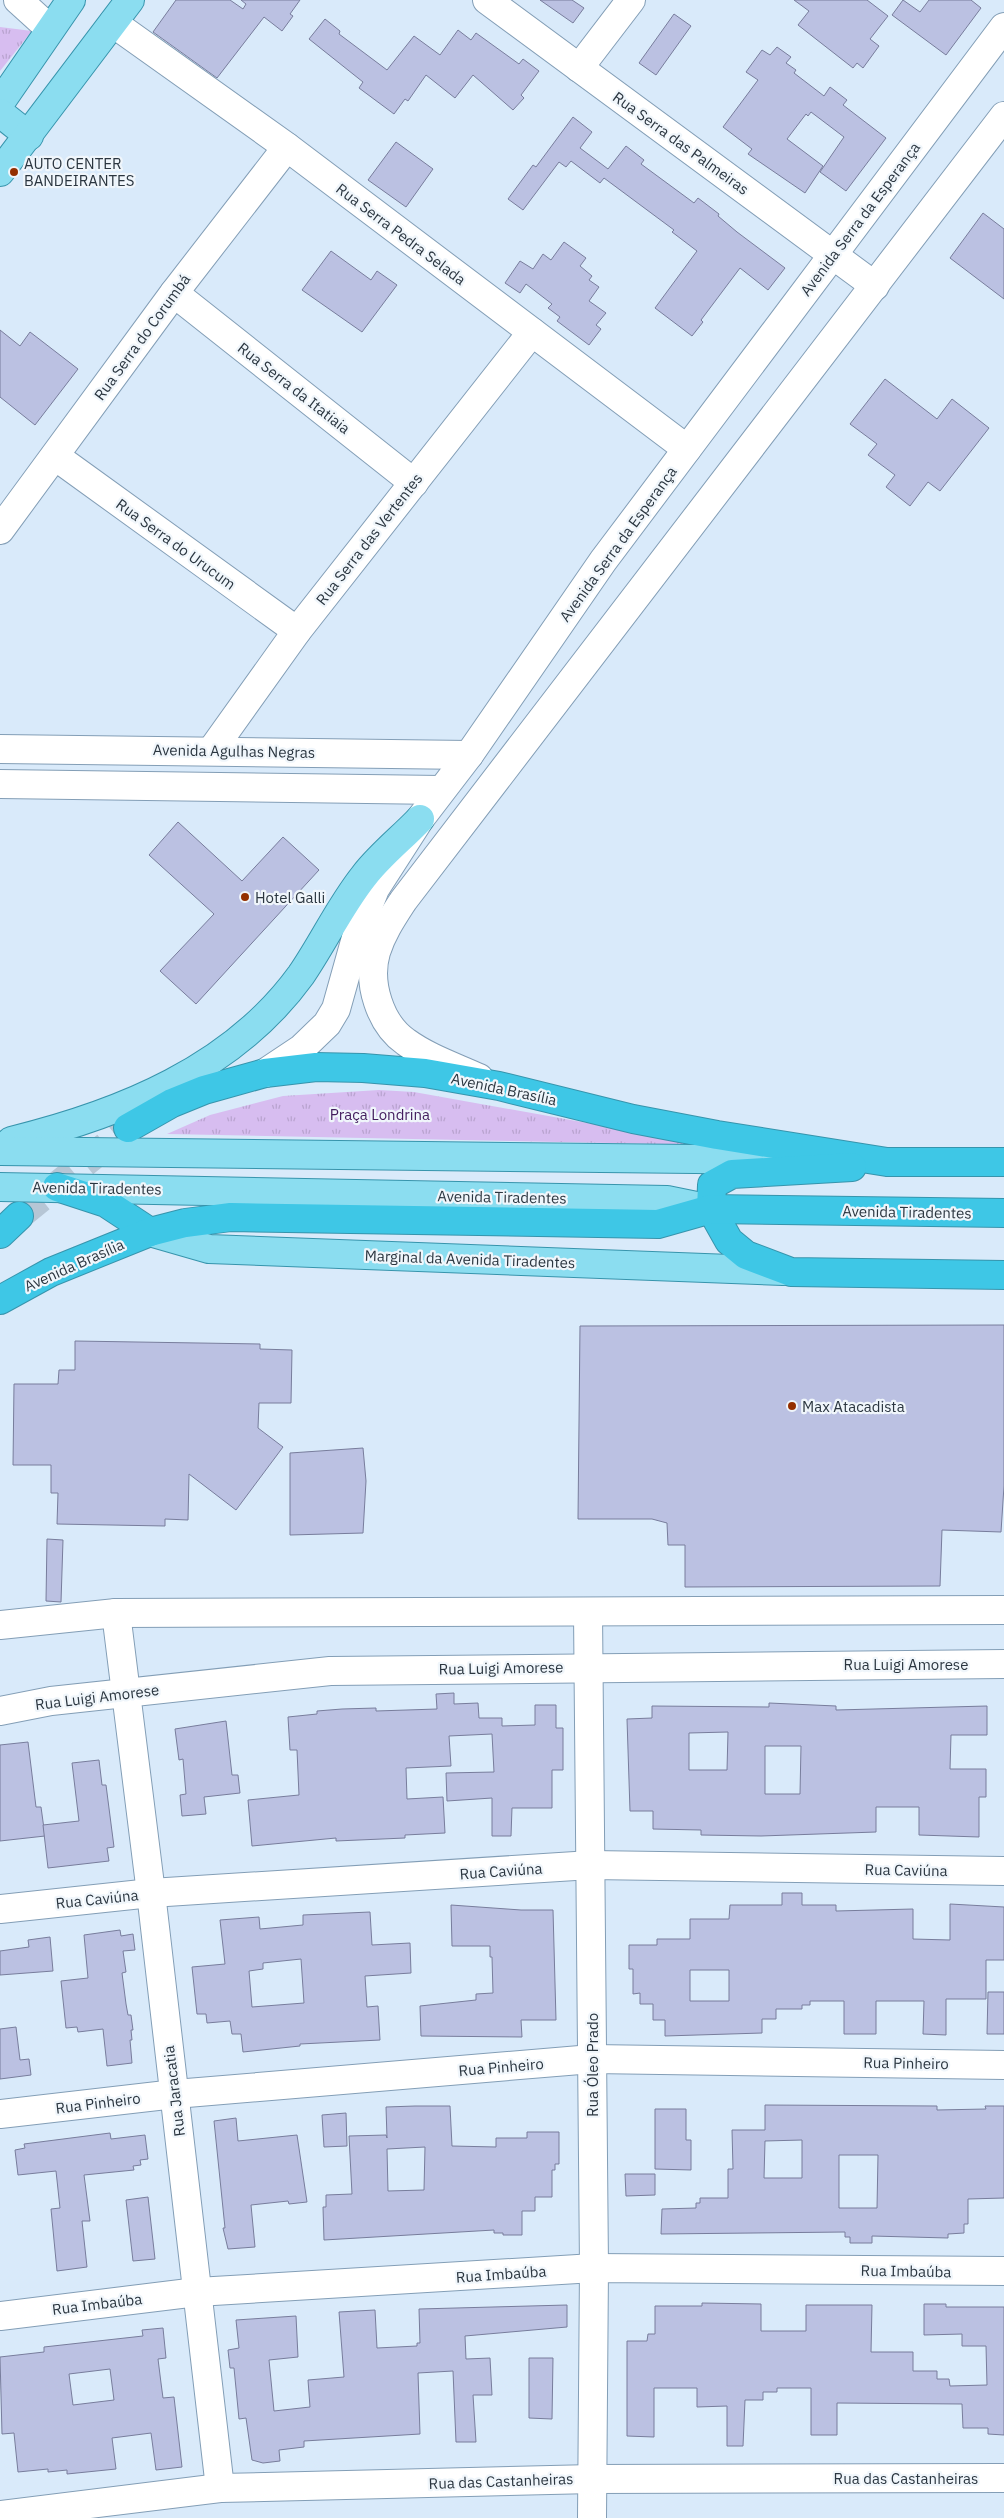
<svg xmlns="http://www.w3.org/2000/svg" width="1004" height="2518" font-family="'IBM Plex Sans',sans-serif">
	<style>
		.grass { fill: url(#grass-tufts) }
		.building { fill: #bbc1e2; stroke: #787d9c; fill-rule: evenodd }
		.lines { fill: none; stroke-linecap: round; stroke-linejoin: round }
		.highway-tunnel { stroke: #b6c6d5; stroke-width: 28; stroke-dasharray: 28 14; stroke-linecap: butt }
		.minor-casing { stroke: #839eb6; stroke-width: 30 }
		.major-casing { stroke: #3794ac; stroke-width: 30 }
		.highway-casing { stroke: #3794ac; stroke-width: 30 }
		.minor { stroke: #fff; stroke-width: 28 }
		.major { stroke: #8bddf0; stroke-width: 28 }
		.highway { stroke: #3ec7e6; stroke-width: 28 }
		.poi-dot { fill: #942f00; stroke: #f0f6fb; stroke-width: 2 }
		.labels { text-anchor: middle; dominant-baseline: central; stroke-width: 4.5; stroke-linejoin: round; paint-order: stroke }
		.street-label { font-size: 15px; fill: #2b3640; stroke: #f0f6fb }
		.poi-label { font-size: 15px; fill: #2b3640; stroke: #f0f6fb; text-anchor: start }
		.park-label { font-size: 15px; fill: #421c5d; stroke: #f0f6fb }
	</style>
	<defs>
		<pattern id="grass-tufts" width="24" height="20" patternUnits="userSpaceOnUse" patternTransform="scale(1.25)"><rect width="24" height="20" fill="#d7bdf0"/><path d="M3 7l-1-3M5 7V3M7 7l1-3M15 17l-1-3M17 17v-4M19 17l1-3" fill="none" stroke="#b9a3cf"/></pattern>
	</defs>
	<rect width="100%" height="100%" fill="#d9eafa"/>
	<!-- grass -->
	<g class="grass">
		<polygon points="0,27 32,31 0,71"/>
		<polygon points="379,1090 414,1092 710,1145 167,1134 210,1115 283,1096"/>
	</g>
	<!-- building -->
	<g class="building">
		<polygon points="176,0 230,0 243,9 246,4 241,0 300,0 290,14 293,16 282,31 264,17 217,78 153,32"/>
		<polygon points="540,0 572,0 584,8 573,23"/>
		<polygon points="794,0 867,0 888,16 870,39 879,46 863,68 857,63 853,68 798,25 809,11"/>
		<polygon points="903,0 920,12 929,0 971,0 981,8 946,55 892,15"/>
		<polygon points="674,14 691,26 656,75 639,63"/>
		<polygon points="325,19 340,31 339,34 387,70 414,36 440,55 458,30 471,40 476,33 519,64 523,59 539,71 521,95 524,98 513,110 473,75 455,98 426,75 408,101 405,99 394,114 359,88 363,82 309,39"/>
		<polygon points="777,47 791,57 786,63 796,70 794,73 824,96 830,87 847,100 843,105 886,138 846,191 820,172 844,137 811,112 808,116 806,114 787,139 823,166 805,193 748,154 752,149 723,127 758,80 746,72 762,50 770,55"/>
		<polygon points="573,117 592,132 580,148 608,169 626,146 644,160 641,164 694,203 698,198 719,214 718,216 737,232 785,268 768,290 740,268 701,320 703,322 692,336 655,308 697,251 672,232 674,230 604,178 600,183 571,161 566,167 559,162 523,210 508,199 533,165 536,167"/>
		<polygon points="396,142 433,169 406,207 368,180"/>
		<polygon points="983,213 1004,229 1004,299 950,258"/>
		<polygon points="564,242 586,258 580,266 592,276 589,280 599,287 589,301 606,313 596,325 601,329 589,345 557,321 560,317 548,308 552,304 526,284 520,293 505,283 520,261 533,269 543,254 551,260"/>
		<polygon points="331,251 371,280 377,271 397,285 362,332 302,290"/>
		<polygon points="0,330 20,346 30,332 78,369 35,425 0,397"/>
		<polygon points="885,379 937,419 952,399 989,428 940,491 928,482 910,506 886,487 895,475 868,455 877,444 850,424"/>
		<polygon points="178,822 242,881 283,837 319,870 196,1004 160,971 214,914 149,855"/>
		<polygon points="1004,1325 1004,1486 1001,1532 942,1530 940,1586 685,1587 685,1545 668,1545 667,1523 652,1519 578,1519 580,1326"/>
		<polygon points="75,1341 260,1344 260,1349 292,1350 291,1403 259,1403 258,1428 283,1447 236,1510 189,1474 188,1520 165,1519 165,1526 57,1524 58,1493 51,1493 51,1465 13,1465 14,1384 58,1384 59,1370 75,1370"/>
		<polygon points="363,1448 366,1481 363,1533 290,1535 290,1453"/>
		<polygon points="47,1539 63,1540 61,1602 46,1601"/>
		<polygon points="454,1693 454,1704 478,1703 479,1718 502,1718 502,1726 535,1725 535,1705 556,1705 556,1728 563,1728 563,1770 552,1770 552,1808 512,1808 511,1836 492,1836 492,1798 447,1801 446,1773 494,1772 492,1734 449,1736 451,1766 406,1768 407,1799 443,1797 445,1833 405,1835 405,1838 336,1841 336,1838 252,1846 248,1800 299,1795 297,1750 290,1750 288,1717 317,1714 317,1711 342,1709 376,1708 376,1711 437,1709 436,1694"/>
		<path d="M 769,1703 L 836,1706 L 836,1710 L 987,1706 L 987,1735 L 951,1735 L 950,1769 L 986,1769 L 986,1797 L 979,1797 L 979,1837 L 919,1835 L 919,1807 L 876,1807 L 876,1832 L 761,1836 L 701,1835 L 701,1830 L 653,1829 L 653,1811 L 630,1811 L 627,1719 L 652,1718 L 652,1706 L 769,1707 ZM 728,1732 L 727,1770 L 689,1770 L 689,1733 ZM 765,1746 L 801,1746 L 800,1794 L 765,1794 Z"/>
		<polygon points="226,1721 232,1775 238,1775 240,1793 204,1797 206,1814 182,1816 180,1795 186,1794 183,1759 179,1760 175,1729"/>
		<polygon points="28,1742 36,1807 41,1807 45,1836 0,1841 0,1745"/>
		<polygon points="99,1760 102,1785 106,1785 114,1847 107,1848 109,1861 48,1868 43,1825 79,1821 72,1763"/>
		<path d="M 782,1893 L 802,1893 L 802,1905 L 836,1905 L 836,1911 L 913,1909 L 913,1939 L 950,1940 L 950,1904 L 1004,1907 L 1004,1960 L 986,1960 L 986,1999 L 946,1999 L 946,2035 L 923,2034 L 924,2001 L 876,2001 L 876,2034 L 844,2034 L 844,2001 L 810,2001 L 810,2005 L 802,2005 L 802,2009 L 776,2009 L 776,2019 L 762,2019 L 762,2033 L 665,2036 L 665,2020 L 653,2020 L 653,2004 L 640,2004 L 640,1993 L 633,1994 L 633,1969 L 629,1969 L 629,1945 L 657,1945 L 657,1939 L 690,1939 L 690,1919 L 729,1919 L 730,1905 L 782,1905 ZM 690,1970 L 729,1970 L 729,2001 L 690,2001 Z"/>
		<polygon points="451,1905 521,1910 553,1910 556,2020 521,2020 522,2037 421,2036 420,2006 476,2000 476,1994 493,1993 492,1957 490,1957 490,1946 452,1946"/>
		<path d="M 370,1912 L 372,1945 L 410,1943 L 411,1973 L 365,1976 L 367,2007 L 378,2006 L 380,2040 L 300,2044 L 300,2046 L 243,2052 L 241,2034 L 232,2034 L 230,2021 L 207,2023 L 206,2014 L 197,2014 L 192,1967 L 225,1964 L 220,1920 L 259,1917 L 260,1929 L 303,1925 L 303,1915 ZM 301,1959 L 304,2003 L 252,2007 L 249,1971 L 263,1969 L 263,1963 Z"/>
		<polygon points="120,1930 121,1936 133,1934 135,1950 123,1951 126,1972 122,1973 126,2004 128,2015 131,2015 133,2030 131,2030 132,2040 130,2040 132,2063 107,2066 103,2029 78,2032 77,2027 66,2028 61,1981 88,1978 84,1935"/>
		<polygon points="50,1937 53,1971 0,1975 0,1951 29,1947 28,1940"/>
		<polygon points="988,1992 1004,1992 1004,2034 987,2034"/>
		<polygon points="16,2027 20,2060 29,2059 31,2075 0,2079 0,2029"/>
		<path d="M 765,2105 L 937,2106 L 937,2110 L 986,2109 L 985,2106 L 1004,2106 L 1004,2198 L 968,2199 L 968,2224 L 964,2224 L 964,2233 L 948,2234 L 948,2238 L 872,2236 L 872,2243 L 850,2243 L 850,2237 L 845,2237 L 845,2232 L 661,2234 L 662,2209 L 696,2208 L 696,2203 L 700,2203 L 700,2198 L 728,2198 L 728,2169 L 733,2169 L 732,2130 L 765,2130 ZM 802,2140 L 802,2178 L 764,2178 L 765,2141 ZM 839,2155 L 878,2155 L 877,2208 L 839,2208 Z"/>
		<path d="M 415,2106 L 450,2106 L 452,2146 L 496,2147 L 496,2138 L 527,2138 L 527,2132 L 559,2132 L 559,2164 L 555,2164 L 555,2170 L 552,2170 L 552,2197 L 535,2197 L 535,2211 L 522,2211 L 522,2235 L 503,2235 L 503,2233 L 494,2233 L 494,2230 L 324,2240 L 323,2207 L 326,2207 L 326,2195 L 352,2194 L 349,2136 L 386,2135 L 387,2138 L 386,2107 ZM 425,2147 L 424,2190 L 388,2191 L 387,2149 Z"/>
		<polygon points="655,2109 686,2109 686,2140 691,2140 691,2170 655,2169"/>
		<polygon points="346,2113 347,2146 324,2147 322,2115"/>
		<polygon points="236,2118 238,2141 297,2135 307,2202 289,2204 288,2201 251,2205 255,2247 228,2249 223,2228 225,2228 214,2121"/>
		<polygon points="110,2133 111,2139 145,2135 148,2159 140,2160 141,2165 133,2166 134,2170 84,2175 90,2221 82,2221 87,2267 57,2271 51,2209 60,2208 56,2171 18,2175 15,2150 25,2148 24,2144"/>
		<polygon points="625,2174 655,2174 655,2195 626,2196"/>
		<polygon points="148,2197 155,2259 133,2261 126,2200"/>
		<polygon points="702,2303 761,2304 761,2331 806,2331 806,2305 872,2305 871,2352 913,2352 913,2371 937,2371 937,2379 949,2379 950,2386 987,2385 986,2346 962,2346 962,2334 924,2335 924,2304 946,2304 946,2307 1004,2307 1004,2435 988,2434 988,2428 963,2428 962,2404 837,2403 837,2435 811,2435 811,2388 777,2388 777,2392 763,2392 763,2400 745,2400 743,2446 727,2446 727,2406 697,2407 697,2388 654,2388 654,2437 627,2436 627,2341 647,2341 648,2334 655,2334 655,2306 702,2306"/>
		<polygon points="567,2305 567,2327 465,2336 466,2359 490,2358 492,2395 473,2395 476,2442 456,2442 453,2371 418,2373 420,2434 304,2441 304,2447 279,2450 280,2461 263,2463 252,2460 246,2418 239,2419 234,2368 230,2368 228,2350 239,2348 236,2320 296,2316 298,2357 269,2360 274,2411 310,2407 308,2380 344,2377 339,2312 375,2310 377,2348 417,2346 417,2343 420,2343 419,2309"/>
		<path d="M 163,2328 L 166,2358 L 158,2359 L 161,2383 L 163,2398 L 174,2397 L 182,2467 L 156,2470 L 151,2433 L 112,2438 L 116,2469 L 67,2474 L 67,2470 L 48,2472 L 48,2469 L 18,2472 L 14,2433 L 2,2434 L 0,2357 L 44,2352 L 44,2347 L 143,2336 L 142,2330 ZM 110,2369 L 114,2400 L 73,2405 L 69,2374 Z"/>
		<polygon points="529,2358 553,2358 552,2419 529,2418"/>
	</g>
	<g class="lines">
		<!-- highway-tunnel -->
		<polyline class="highway-tunnel" points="19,1216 128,1128"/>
		<!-- minor casing -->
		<g class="minor-casing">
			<g id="minor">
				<polyline points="18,0 50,29"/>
				<polyline points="487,0 875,286"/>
				<polyline points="113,23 287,147 687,449"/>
				<polyline points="579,68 631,0"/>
				<polyline points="174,293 414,483"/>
				<polyline points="55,456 297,631"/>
				<polyline points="0,530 174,293 287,147"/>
				<polyline points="0,749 469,755"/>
				<polyline points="212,750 297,631 532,332"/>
				<polyline points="0,784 441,790"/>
				<polyline points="265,1073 301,1049 327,1024 336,1009 357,934 375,889 420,819 469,755 603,561 1004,27"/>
				<path d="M 479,1078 C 455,1067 428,1058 406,1042 C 380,1024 367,983 376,952 C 382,933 392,918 403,901 L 1004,116"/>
				<polyline points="588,1612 594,2268 592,2518"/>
				<polyline points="116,1613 151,1893 220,2488"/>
				<polyline points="0,1625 116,1613 1004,1610"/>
				<polyline points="0,1711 51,1701 330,1671 1004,1664"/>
				<polyline points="0,1909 151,1893 591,1865 1004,1871"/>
				<polyline points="0,2114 175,2094 592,2059 1004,2065"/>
				<polyline points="0,2316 197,2292 594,2268 1004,2271"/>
				<polyline points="0,2515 220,2488 593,2479 1004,2478"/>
			</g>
		</g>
		<!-- major casing -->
		<g class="major-casing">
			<g id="major">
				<polyline points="0,103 71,0"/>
				<polyline points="0,113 29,136"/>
				<polyline points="0,172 130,0"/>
				<path d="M 11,1141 C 121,1114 233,1069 301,975 C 323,943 340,906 364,876 C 380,855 402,838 420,819"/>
				<polyline points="0,1151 778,1160"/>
				<polyline points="0,1187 667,1200 711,1209"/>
				<polyline points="150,1232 209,1249 783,1271"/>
			</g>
		</g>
		<!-- highway casing -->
		<g class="highway-casing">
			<g id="highway">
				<polyline points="128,1128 172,1103 204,1090 265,1073 316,1067 363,1068 425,1073 499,1086 633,1119 717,1135 887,1162 1004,1162"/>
				<polyline points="852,1167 732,1174 712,1185 711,1209 729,1241 746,1255 791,1272 1004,1275"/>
				<polyline points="57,1187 106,1203 150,1232"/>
				<polyline points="0,1234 19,1216"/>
				<polyline points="0,1300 51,1272 150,1232 185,1223 231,1217 658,1224 711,1209 1004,1213"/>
			</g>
		</g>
		<!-- minor -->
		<use href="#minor" class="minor"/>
		<!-- major -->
		<use href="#major" class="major"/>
		<!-- highway -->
		<use href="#highway" class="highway"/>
	</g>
	<!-- markers -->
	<g class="poi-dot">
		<circle cx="14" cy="172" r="5"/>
		<circle cx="245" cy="897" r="5"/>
		<circle cx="792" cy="1406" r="5"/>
	</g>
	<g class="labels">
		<!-- street labels -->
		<g class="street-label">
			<text transform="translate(681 143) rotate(36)">Rua Serra das Palmeiras</text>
			<text transform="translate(860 219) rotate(-53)">Avenida Serra da Esperança</text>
			<text transform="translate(401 234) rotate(37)">Rua Serra Pedra Selada</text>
			<text transform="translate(142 337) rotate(-54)">Rua Serra do Corumbá</text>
			<text transform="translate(294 388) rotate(38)">Rua Serra da Itatiaia</text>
			<text transform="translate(369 539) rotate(-52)">Rua Serra das Vertentes</text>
			<text transform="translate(176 544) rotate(36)">Rua Serra do Urucum</text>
			<text transform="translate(618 544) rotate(-54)">Avenida Serra da Esperança</text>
			<text transform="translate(234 751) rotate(1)">Avenida Agulhas Negras</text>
			<text transform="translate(504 1089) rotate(12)">Avenida Brasília</text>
			<text transform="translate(97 1188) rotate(1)">Avenida Tiradentes</text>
			<text transform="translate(502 1197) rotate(1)">Avenida Tiradentes</text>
			<text transform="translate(907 1212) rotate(1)">Avenida Tiradentes</text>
			<text transform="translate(470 1259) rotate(2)">Marginal da Avenida Tiradentes</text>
			<text transform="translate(74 1265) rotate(-24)">Avenida Brasília</text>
			<text x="906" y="1664">Rua Luigi Amorese</text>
			<text transform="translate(501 1668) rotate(-1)">Rua Luigi Amorese</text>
			<text transform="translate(97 1697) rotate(-7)">Rua Luigi Amorese</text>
			<text transform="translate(906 1870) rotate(1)">Rua Caviúna</text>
			<text transform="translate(501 1871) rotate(-4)">Rua Caviúna</text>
			<text transform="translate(97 1899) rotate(-6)">Rua Caviúna</text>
			<text transform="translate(906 2063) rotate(1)">Rua Pinheiro</text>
			<text transform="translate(592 2065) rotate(-90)">Rua Óleo Prado</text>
			<text transform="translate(501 2067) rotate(-5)">Rua Pinheiro</text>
			<text transform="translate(174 2091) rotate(-97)">Rua Jaracatia</text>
			<text transform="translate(98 2103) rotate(-7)">Rua Pinheiro</text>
			<text transform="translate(906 2271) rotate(1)">Rua Imbaúba</text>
			<text transform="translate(501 2274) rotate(-4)">Rua Imbaúba</text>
			<text transform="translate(97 2304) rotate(-7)">Rua Imbaúba</text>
			<text x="906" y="2478">Rua das Castanheiras</text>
			<text transform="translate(501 2481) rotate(-2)">Rua das Castanheiras</text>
		</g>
		<!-- poi labels -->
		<g class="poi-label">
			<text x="24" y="163">AUTO CENTER<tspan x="24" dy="17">BANDEIRANTES</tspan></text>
			<text x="255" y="897">Hotel Galli</text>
			<text x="802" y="1406">Max Atacadista</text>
		</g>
		<!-- park labels -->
		<g class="park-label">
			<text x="380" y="1114">Praça Londrina</text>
		</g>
	</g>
</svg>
